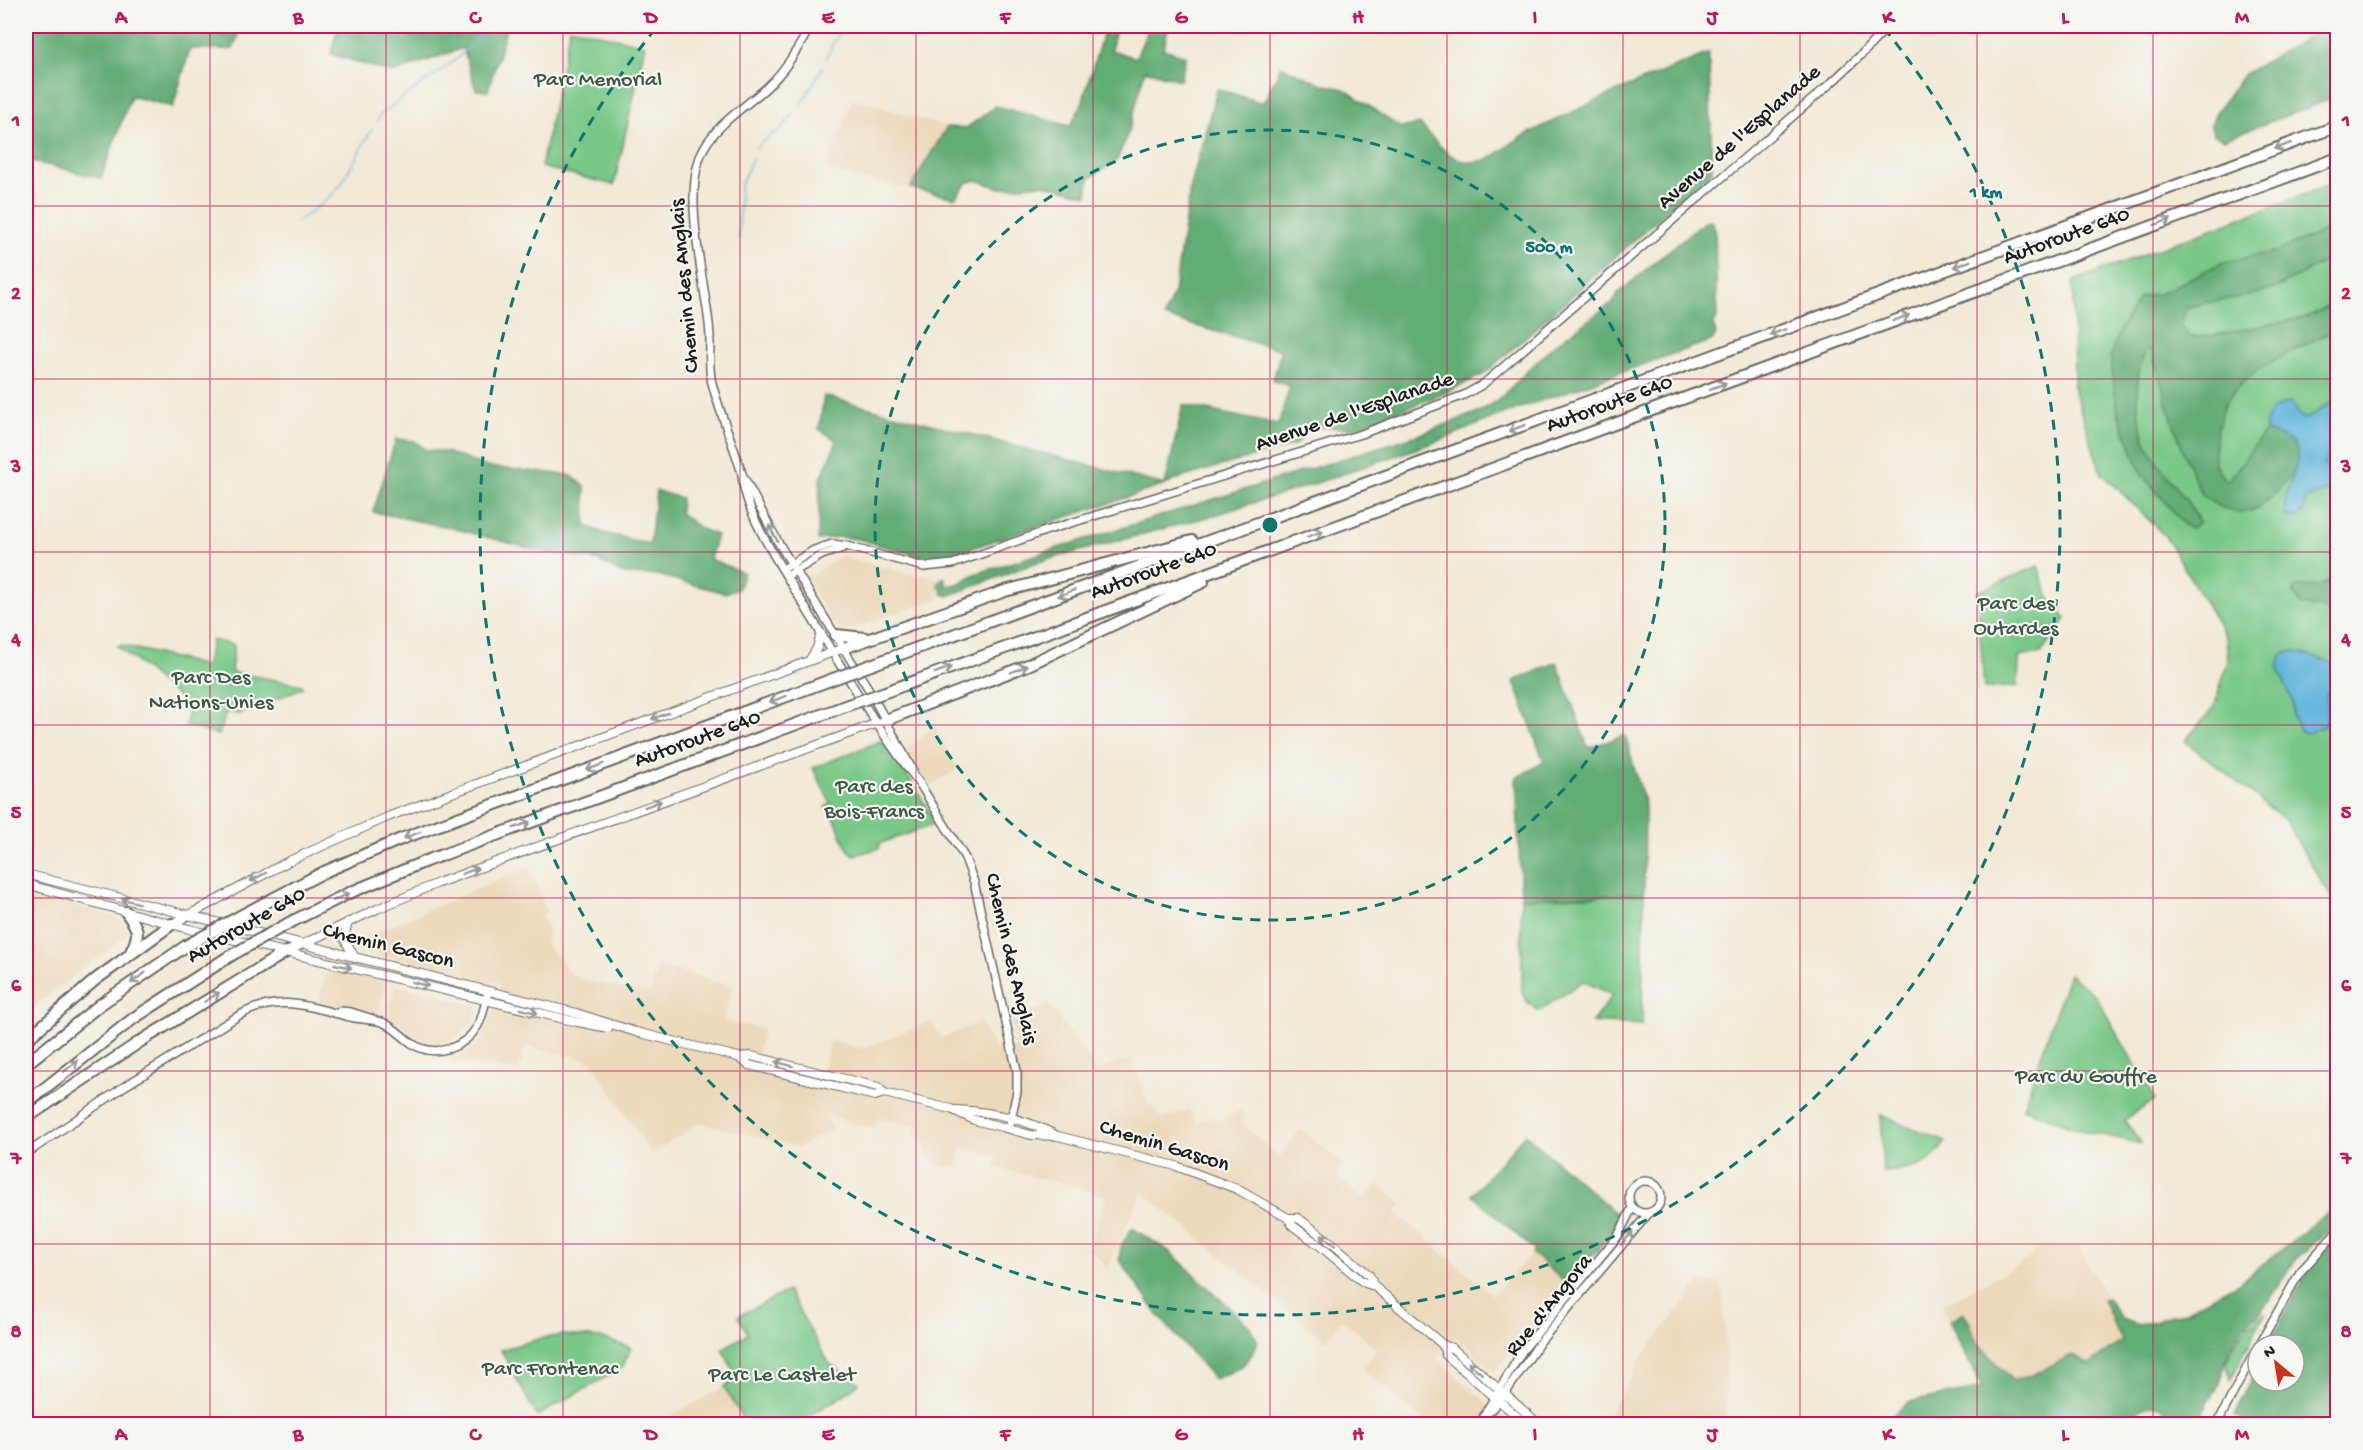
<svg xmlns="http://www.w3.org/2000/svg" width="2363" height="1450" font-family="'Gochi Hand',sans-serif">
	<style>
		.built { fill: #ecd8ba }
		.green { fill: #79c888; stroke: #4a7252; stroke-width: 1.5 }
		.forest { fill: #62ac74; stroke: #3f6448; stroke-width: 1.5 }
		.water { fill: #5db4da; stroke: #3c687b; stroke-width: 1.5 }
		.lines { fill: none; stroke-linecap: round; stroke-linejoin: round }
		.stream { stroke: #5db4da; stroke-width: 1.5 }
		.tertiary-casing { stroke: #67645d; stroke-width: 10 }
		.secondary-casing { stroke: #67645d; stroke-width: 10 }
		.motorway-casing { stroke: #67645d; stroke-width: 14 }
		.tertiary { stroke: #fff; stroke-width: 7 }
		.secondary { stroke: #fff; stroke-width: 8 }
		.motorway { stroke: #fff; stroke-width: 10 }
		.motorway-bridge-casing { stroke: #67645d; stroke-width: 14; stroke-linecap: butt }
		.motorway-bridge { stroke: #fff; stroke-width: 10 }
		.oneway { stroke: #999 }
		.grid { fill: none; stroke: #c2185b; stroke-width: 1.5; stroke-opacity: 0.55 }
		.ring { fill: none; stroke: #0f766e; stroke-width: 3; stroke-dasharray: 10 8 }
		.labels { text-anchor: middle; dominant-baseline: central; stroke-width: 4.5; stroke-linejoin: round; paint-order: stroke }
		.park-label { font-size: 22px; fill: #3d5842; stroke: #f6f6f2 }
		.street-label { font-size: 22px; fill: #1c1c1c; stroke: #f6f6f2 }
		.centre { fill: #0f766e; stroke: #f6f6f2; stroke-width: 3 }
		.ring-label { font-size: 18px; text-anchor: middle; font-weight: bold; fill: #0f766e; stroke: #f6f6f2; stroke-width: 4.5; stroke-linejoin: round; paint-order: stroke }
		.neatline { fill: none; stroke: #c2185b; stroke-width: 2 }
		.grid-label { font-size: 20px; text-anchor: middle; font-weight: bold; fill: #c2185b }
	</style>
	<rect width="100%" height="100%" fill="#f6f6f2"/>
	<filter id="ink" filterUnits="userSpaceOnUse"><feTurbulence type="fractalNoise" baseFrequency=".0167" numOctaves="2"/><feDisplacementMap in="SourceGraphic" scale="12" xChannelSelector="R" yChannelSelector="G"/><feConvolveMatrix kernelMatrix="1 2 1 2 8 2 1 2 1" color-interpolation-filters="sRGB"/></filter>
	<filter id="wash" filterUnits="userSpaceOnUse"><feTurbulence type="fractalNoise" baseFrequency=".008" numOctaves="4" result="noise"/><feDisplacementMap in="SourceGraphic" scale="24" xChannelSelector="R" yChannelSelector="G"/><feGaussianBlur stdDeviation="1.35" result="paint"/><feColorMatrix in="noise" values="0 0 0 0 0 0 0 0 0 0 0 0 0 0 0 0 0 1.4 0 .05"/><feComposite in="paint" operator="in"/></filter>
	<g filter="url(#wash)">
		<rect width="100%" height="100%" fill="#f2e9d6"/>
		<!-- built -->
		<g class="built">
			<polygon points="853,98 947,127 908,189 825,170"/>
			<polygon points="842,556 912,575 936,577 940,598 842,632 833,624 814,593 806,575 812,575 837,558"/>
			<polygon points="935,726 958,769 928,787 906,750"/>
			<polygon points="530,867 547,913 541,915 549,933 545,943 575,978 650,994 657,965 733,986 724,1021 763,1029 754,1067 819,1083 830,1041 863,1048 932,1021 941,1039 979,1022 996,1049 1017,1046 1011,1018 1050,1005 1097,1070 1132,1057 1147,1101 1163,1119 1189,1109 1196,1122 1211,1116 1218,1122 1222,1118 1242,1110 1244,1126 1279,1157 1301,1129 1344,1164 1336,1176 1363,1199 1378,1184 1401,1204 1395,1212 1493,1295 1532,1253 1568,1285 1494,1372 1456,1337 1437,1358 1510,1424 1428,1424 1362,1369 1377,1349 1342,1319 1326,1341 1142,1192 1107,1269 1097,1256 1087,1249 1107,1196 995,1167 997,1156 962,1148 957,1166 936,1167 916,1132 917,1126 878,1117 875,1129 827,1116 833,1129 799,1147 700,1123 651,1154 592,1061 525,1046 519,1072 446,1059 465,1053 481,1040 493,1012 501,984 367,951 356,944 357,940"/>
			<polygon points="26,891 115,917 129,925 126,936 26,1013"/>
			<polygon points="328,969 385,982 379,1011 372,1013 318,1002"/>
			<polygon points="397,985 478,1006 475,1018 465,1032 450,1042 436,1044 420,1041 388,1018 394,989"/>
			<polygon points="2078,1247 2107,1298 2103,1301 2122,1341 2089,1364 2071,1354 2032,1375 2013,1381 1977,1343 1970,1323 1963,1313 1949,1321 1941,1306 2026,1260 2038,1248"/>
			<polygon points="1700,1282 1722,1284 1726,1346 1726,1418 1738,1424 1603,1424 1645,1353"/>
			<polygon points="724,1387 746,1424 656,1424"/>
		</g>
		<!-- green -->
		<g class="green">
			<polygon points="570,27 645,45 614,185 541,167"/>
			<polygon points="2337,182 2337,908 2285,820 2185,741 2214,708 2228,660 2226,637 2165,536 2101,472 2074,391 2073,281"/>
			<polygon points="2038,566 2049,598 2066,619 2041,653 2019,657 2018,686 1984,689 1977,592"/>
			<polygon points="212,640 234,645 231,672 302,685 302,688 240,714 226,712 219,735 185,726 189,707 149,672 117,646 121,645 206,666"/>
			<path d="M 883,740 L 916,789 L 936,824 L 878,844 L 880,848 L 855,855 C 839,846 841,818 825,807 L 831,804 L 813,768 Z"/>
			<polygon points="1644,894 1642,1025 1592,1022 1613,995 1583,981 1539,1011 1528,1003 1522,992 1521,898"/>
			<polygon points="2069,974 2095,995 2155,1100 2124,1120 2142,1144 2081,1130 2023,1108"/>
			<path d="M 1880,1115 L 1946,1141 C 1927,1170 1915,1169 1883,1172 Z"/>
			<polygon points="788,1291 829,1363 859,1383 838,1399 794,1424 746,1424 724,1387 735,1380 735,1373 722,1349 748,1334 738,1316"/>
			<polygon points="2266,1312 2231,1379 2226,1361 2242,1332"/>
			<polygon points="563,1335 601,1338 631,1348 622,1368 537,1416 501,1350 538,1339"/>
		</g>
		<!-- forest -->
		<g class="forest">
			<polygon points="26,26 242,26 233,49 190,49 173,107 131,96 101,178 26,160"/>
			<polygon points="338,26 507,26 488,91 476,90 463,48 392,73 331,54"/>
			<polygon points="1105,26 1117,26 1111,50 1136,58 1149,26 1169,26 1163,49 1186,56 1180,80 1145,70 1129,131 1117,160 1089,179 1087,195 1042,184 1000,188 976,180 967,183 955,198 910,188 947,127 966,128 996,106 1070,126 1082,104"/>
			<polygon points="2327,26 2337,26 2337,97 2224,139 2213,134 2212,128 2210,127 2217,111 2244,74"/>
			<path d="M 1709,53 L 1712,171 L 1484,374 L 1438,396 L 1354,428 L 1309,427 L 1296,444 L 1180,478 L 1165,485 L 954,554 L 932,560 L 858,539 L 838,537 L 818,540 L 820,480 L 837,441 L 819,429 L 824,396 L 1165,485 L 1183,405 L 1278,425 L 1290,386 L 1273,381 L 1281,350 L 1164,317 L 1174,292 L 1190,189 L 1217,89 L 1263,103 L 1281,66 L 1322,84 L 1344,89 L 1401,128 L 1420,124 C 1433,138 1448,160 1469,162 C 1491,163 1504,147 1522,137 C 1582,105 1646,79 1709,53 Z"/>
			<polygon points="1710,219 1715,228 1717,318 1713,325 1716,334 1713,340 1495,417 1444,439 1314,484 1215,515 1038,562 948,596 942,594 943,591 938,586 940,580 943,578 945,578 946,586 958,584 975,574 1421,434 1481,411 1497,401 1554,345 1613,302 1617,294 1696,228"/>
			<path d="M 2337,226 L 2337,256 C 2313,265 2292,283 2267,291 C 2240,299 2213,299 2186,308 L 2181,326 L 2191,337 L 2210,336 L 2307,317 L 2337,302 L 2337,328 C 2301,350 2245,365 2224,406 C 2220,413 2219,424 2217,433 C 2212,453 2211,464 2225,480 L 2230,479 L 2265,431 C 2305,439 2307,458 2281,487 C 2271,497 2260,511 2244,512 C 2231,513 2212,505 2203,495 C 2198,490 2196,481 2193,475 C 2175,434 2164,391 2151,349 L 2147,350 C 2130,378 2137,430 2154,457 C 2168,479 2188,498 2199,522 L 2192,528 L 2185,526 L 2142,474 L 2118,413 L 2110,356 L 2121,327 L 2140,297 L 2159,294 L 2221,263 L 2277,251 Z"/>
			<polygon points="396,439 415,441 426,450 446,452 487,467 570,475 585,486 586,526 604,533 650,544 656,491 681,498 680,513 701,529 717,535 710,559 744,573 738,589 725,593 657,575 623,574 597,560 543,552 448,527 373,512"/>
			<polygon points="2337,576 2337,615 2319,607 2301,605 2293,592 2296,587 2320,586"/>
			<polygon points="1557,662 1588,748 1625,735 1645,805 1644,894 1521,898 1516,778 1544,762 1514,681"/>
			<polygon points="1525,1134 1620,1217 1604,1242 1568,1285 1532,1253 1534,1250 1472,1195"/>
			<path d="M 2337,1205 L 2337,1223 L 2295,1261 L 2260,1313 L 2240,1330 L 2226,1358 L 2221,1381 L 2196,1424 L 2174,1424 C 2158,1394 2142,1405 2123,1424 L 1881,1424 L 1909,1402 L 1982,1388 L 1949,1321 L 1963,1313 L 1970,1323 L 1977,1343 L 2013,1381 L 2032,1375 L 2072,1355 L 2089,1364 L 2122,1341 L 2103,1300 L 2107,1298 L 2121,1319 L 2139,1325 L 2182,1313 L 2242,1281 Z"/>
			<path d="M 1132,1228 L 1169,1251 L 1249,1326 L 1258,1341 C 1250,1365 1238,1370 1214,1379 L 1158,1315 L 1119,1259 L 1121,1246 Z"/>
			<polygon points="2337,1241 2337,1424 2247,1424 2244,1420 2234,1416 2258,1366 2258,1381 2294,1381 2294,1345 2268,1345 2314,1260"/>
		</g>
		<!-- water -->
		<g class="water">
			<path d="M 2337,399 L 2337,451 L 2329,453 L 2324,466 L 2332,471 L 2337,470 L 2337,488 L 2305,499 L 2304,512 L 2296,519 L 2285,515 C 2281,477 2326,444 2265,431 C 2263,415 2276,404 2291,402 L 2301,417 L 2308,418 Z"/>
			<path d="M 2293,651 L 2337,664 L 2337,686 L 2327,692 C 2325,704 2329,714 2325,726 L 2308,733 L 2299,731 L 2293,715 L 2293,702 L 2278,669 L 2281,655 Z"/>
		</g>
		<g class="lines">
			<!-- stream -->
			<g class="stream">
				<polyline points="826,59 833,43 845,26"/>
				<polyline points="800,106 823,67"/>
				<polyline points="377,121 381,114 459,57 489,26"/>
				<polyline points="756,149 758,145 781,128 795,113"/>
				<polyline points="296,222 323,203 340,186 372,129"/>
				<polyline points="739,239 740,186 753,157"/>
			</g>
		</g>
	</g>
	<g filter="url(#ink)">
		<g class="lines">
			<!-- tertiary casing -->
			<g class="tertiary-casing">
				<g id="tertiary">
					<path d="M 811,26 C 798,48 786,70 766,88 C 745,107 718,123 704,148 C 681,191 704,277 709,324 C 712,344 707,363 712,383 C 720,414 733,443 742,474 C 744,515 786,574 807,610 C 843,669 877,730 920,784"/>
					<polyline points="742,474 778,542 868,688 913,771"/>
					<polyline points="783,569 814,550 832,544 846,546 924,567 953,564 1048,530 1364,433 1464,395 1482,385 1501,369 1830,84 1861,55 1888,26"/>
					<polyline points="787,576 822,555 843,548"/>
					<polyline points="918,781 965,858 974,882 1017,1071 1017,1091 1009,1129"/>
					<polyline points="340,1011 351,1012 373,1019"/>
					<path d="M 26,1154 L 125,1086 L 238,1016 C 278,993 310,1007 350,1017 C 360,1020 373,1019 382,1022 C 395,1027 405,1040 416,1046 C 438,1057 465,1047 477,1027 C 483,1018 484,1007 487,996"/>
					<circle cx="1645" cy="1197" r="16"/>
					<polyline points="2259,1345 2300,1272 2338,1231"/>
					<polyline points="1484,1415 1523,1350 1618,1236 1632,1208"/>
					<polyline points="1480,1422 1505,1394 1540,1342 1649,1213"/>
					<polyline points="2217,1424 2258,1346"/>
				</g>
			</g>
			<!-- secondary casing -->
			<g class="secondary-casing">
				<g id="secondary">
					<polyline points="809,661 817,648 821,633"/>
					<polyline points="26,874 576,1013 636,1032 738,1057 751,1056 878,1087 884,1093"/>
					<polyline points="26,884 189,929 573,1021 608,1028"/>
					<polyline points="348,922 344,938 355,958"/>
					<polyline points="172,924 289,861 390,816 844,648"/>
					<polyline points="286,952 377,909 438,883 886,720"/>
					<polyline points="738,1057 749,1065 875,1096 884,1093 951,1109 974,1120 1002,1127 1031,1135 1058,1136 1176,1166 1237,1189 1288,1218 1298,1218 1333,1244 1369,1275 1374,1286 1380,1291 1443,1345 1452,1348 1539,1424"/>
					<path d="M 956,1110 C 989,1111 1024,1119 1054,1134"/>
					<polyline points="1288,1218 1293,1226 1319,1245 1363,1282 1374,1286"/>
					<polyline points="1443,1345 1446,1355 1526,1424"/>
				</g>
			</g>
			<!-- motorway casing -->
			<g class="motorway-casing">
				<g id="motorway">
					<polyline points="836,635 865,638"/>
					<polyline points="844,648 1005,591 1192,541"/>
					<polyline points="871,665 2338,126"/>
					<polyline points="888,691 2338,158"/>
					<polyline points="886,720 1028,665 1203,582"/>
					<path d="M 126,912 C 138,929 141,932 131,952"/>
					<polyline points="246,913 324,872 401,839 833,679"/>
					<polyline points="289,923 349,893 426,861 848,705"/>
					<polyline points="26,1040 95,980 172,924"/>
					<polyline points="26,1064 101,1004 186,946"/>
					<polyline points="26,1103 134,1018 230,956"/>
					<polyline points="26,1118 141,1041 286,952"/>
				</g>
			</g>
			<!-- tertiary -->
			<use href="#tertiary" class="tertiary"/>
			<!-- secondary -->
			<use href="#secondary" class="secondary"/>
			<!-- motorway -->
			<use href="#motorway" class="motorway"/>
			<!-- motorway-bridge casing -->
			<g class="motorway-bridge-casing">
				<g id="motorway-bridge">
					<polyline points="833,679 871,665"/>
					<polyline points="848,705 888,691"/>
					<polyline points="186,946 246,913"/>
					<polyline points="230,956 289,923"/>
				</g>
			</g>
			<!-- motorway-bridge -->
			<use href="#motorway-bridge" class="motorway-bridge"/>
		</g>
		<!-- one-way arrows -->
		<defs><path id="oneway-shaft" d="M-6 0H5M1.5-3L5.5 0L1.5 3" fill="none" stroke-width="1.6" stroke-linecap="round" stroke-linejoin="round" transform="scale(1.5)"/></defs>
		<g class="oneway">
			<use href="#oneway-shaft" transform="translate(2283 146) rotate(160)"/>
			<use href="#oneway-shaft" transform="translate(2163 222) rotate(-20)"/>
			<use href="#oneway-shaft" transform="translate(1962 264) rotate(160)"/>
			<use href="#oneway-shaft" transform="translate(1901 318) rotate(-20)"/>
			<use href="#oneway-shaft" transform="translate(1778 332) rotate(160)"/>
			<use href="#oneway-shaft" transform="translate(1718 386) rotate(-20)"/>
			<use href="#oneway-shaft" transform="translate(1517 428) rotate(160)"/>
			<use href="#oneway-shaft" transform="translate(773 533) rotate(-119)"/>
			<use href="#oneway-shaft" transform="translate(1315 534) rotate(-20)"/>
			<use href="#oneway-shaft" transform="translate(1066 593) rotate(160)"/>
			<use href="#oneway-shaft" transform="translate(1019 669) rotate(-23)"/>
			<use href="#oneway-shaft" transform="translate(943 670) rotate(-20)"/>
			<use href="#oneway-shaft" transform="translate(778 699) rotate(160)"/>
			<use href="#oneway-shaft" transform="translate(660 716) rotate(160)"/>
			<use href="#oneway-shaft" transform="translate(595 767) rotate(160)"/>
			<use href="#oneway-shaft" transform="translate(653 804) rotate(-20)"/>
			<use href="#oneway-shaft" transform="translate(522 825) rotate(-20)"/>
			<use href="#oneway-shaft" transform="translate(412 835) rotate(159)"/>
			<use href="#oneway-shaft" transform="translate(470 871) rotate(-21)"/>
			<use href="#oneway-shaft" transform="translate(258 877) rotate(153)"/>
			<use href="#oneway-shaft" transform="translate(341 897) rotate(-25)"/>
			<use href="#oneway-shaft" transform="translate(130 901) rotate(-166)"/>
			<use href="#oneway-shaft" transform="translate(343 966) rotate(13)"/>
			<use href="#oneway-shaft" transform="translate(138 978) rotate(145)"/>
			<use href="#oneway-shaft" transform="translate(420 984) rotate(14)"/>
			<use href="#oneway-shaft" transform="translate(212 997) rotate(-32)"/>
			<use href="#oneway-shaft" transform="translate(529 1011) rotate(14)"/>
			<use href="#oneway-shaft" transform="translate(784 1064) rotate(-166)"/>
			<use href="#oneway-shaft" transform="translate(71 1066) rotate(-39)"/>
			<use href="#oneway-shaft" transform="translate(1627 1238) rotate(-49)"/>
			<use href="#oneway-shaft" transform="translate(1328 1240) rotate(-141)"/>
			<use href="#oneway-shaft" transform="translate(1475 1368) rotate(-139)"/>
		</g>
	</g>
	<!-- grid -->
	<path class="grid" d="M 210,26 L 210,1424M 386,26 L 386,1424M 563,26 L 563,1424M 740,26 L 740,1424M 916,26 L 916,1424M 1093,26 L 1093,1424M 1270,26 L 1270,1424M 1447,26 L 1447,1424M 1623,26 L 1623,1424M 1800,26 L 1800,1424M 1977,26 L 1977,1424M 2153,26 L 2153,1424M 26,206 L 2338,206M 26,379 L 2338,379M 26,552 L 2338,552M 26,725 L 2338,725M 26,898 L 2338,898M 26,1071 L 2338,1071M 26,1244 L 2338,1244"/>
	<!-- distance rings -->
	<g class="ring">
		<circle cx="1270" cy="525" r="395"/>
		<path d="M1884 28A790 790 0 1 1 656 28"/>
	</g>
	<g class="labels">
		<!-- park labels -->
		<g class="park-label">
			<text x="598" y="81">Parc Memorial</text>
			<text x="2016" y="605">Parc des<tspan x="2016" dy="25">Outardes</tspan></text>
			<text x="211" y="679">Parc Des<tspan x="211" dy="25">Nations-Unies</tspan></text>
			<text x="874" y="788">Parc des<tspan x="874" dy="25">Bois-Francs</tspan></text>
			<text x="2086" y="1078">Parc du Gouffre</text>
			<text x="550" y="1370">Parc Frontenac</text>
			<text x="782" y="1376">Parc Le Castelet</text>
		</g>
		<!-- street labels -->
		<g class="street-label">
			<text transform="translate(1740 138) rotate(-41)">Avenue de l'Esplanade</text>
			<text transform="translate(2067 237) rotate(-20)">Autoroute 640</text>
			<text transform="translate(686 286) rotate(-95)">Chemin des Anglais</text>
			<text transform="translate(1610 405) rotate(-20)">Autoroute 640</text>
			<text transform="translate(1355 413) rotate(-19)">Avenue de l'Esplanade</text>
			<text transform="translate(1154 572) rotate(-20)">Autoroute 640</text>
			<text transform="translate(698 740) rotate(-20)">Autoroute 640</text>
			<text transform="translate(247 926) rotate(-30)">Autoroute 640</text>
			<text transform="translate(388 947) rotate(14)">Chemin Gascon</text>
			<text transform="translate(1010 959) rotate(77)">Chemin des Anglais</text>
			<text transform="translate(1164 1147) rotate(17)">Chemin Gascon</text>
			<text transform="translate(1550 1306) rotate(-51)">Rue d'Angora</text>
		</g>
	</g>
	<circle cx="1270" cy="525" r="9" class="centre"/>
	<g class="ring-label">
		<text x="1986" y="197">1 km</text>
		<text x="1549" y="252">500 m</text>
	</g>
	<!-- margin -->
	<rect width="2363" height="1450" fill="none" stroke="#f6f6f2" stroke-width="66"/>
	<!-- north arrow -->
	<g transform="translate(2276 1363) rotate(330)"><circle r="28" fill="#f6f6f2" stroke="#9f9f9c" stroke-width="1.5"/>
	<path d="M0-4.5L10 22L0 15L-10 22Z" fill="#c8321e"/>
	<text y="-9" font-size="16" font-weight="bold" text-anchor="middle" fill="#1c1c1c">N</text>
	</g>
	<rect x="33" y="33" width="2297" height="1384" class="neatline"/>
	<g class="grid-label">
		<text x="121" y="23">A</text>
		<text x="298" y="23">B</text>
		<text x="475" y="23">C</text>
		<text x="651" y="23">D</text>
		<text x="828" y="23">E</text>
		<text x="1005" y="23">F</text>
		<text x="1181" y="23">G</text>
		<text x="1358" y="23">H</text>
		<text x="1535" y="23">I</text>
		<text x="1712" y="23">J</text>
		<text x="1888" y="23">K</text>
		<text x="2065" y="23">L</text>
		<text x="2242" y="23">M</text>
		<text x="16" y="126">1</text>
		<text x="2346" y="126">1</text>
		<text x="16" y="299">2</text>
		<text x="2346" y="299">2</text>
		<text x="16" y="472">3</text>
		<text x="2346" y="472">3</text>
		<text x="16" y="645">4</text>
		<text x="2346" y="645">4</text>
		<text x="16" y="818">5</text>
		<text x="2346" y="818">5</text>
		<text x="16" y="991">6</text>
		<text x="2346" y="991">6</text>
		<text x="16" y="1164">7</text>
		<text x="2346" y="1164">7</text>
		<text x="16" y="1337">8</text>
		<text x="2346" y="1337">8</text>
		<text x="121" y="1440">A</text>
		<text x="298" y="1440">B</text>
		<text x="475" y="1440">C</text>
		<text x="651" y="1440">D</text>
		<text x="828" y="1440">E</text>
		<text x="1005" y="1440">F</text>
		<text x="1181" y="1440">G</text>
		<text x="1358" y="1440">H</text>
		<text x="1535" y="1440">I</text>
		<text x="1712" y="1440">J</text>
		<text x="1888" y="1440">K</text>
		<text x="2065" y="1440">L</text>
		<text x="2242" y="1440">M</text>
	</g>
</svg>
